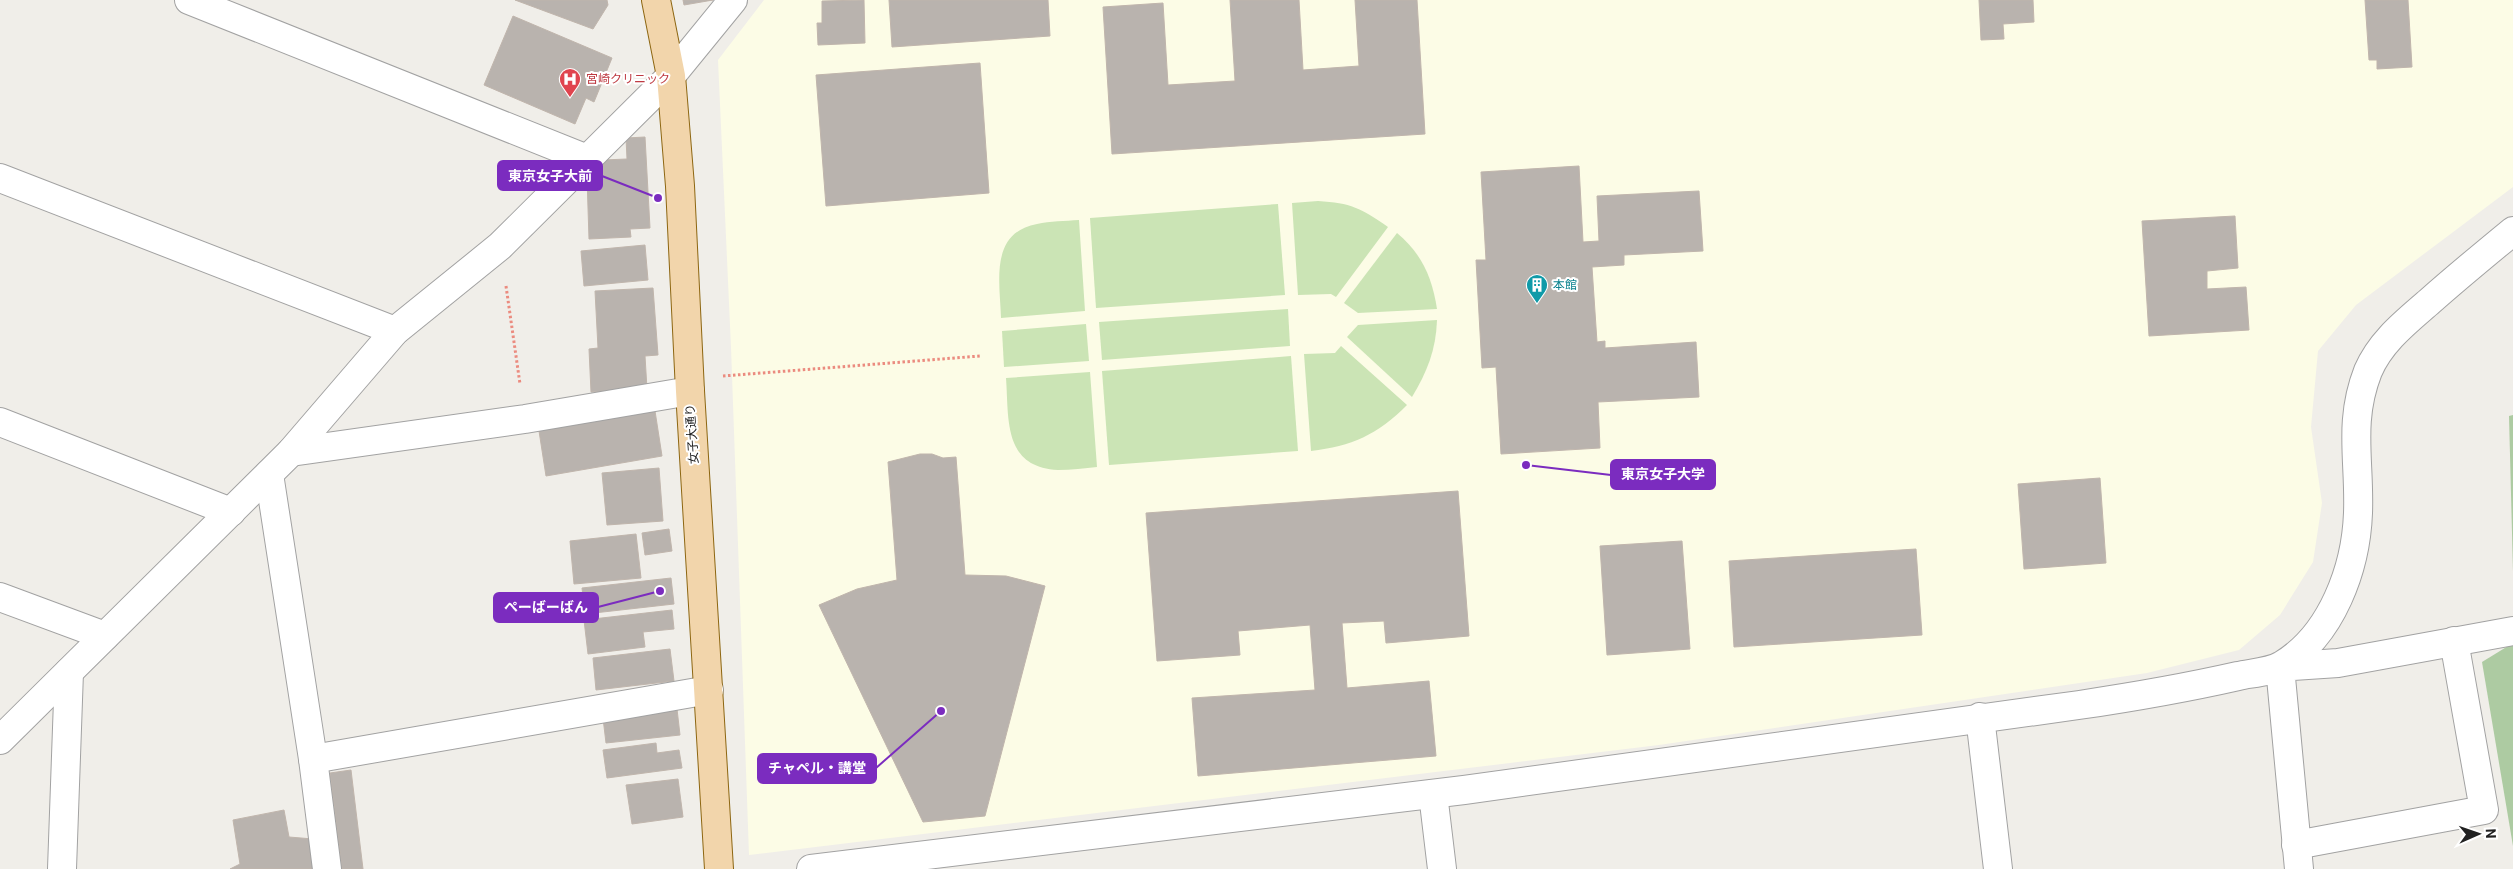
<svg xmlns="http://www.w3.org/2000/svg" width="2513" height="869" font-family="Roboto,'Noto Sans JP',sans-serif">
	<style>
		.education { fill: #fcfce6 }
		.grass { fill: #cbe4b5 }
		.forest { fill: #adcba2 }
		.building { fill: #b9b3ae; stroke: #c0b5ac }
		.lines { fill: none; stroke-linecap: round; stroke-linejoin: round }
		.minor-casing { stroke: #a2a2a2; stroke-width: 30 }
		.major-casing { stroke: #8d6611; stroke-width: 30 }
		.path { stroke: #eb8b7f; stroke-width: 3; stroke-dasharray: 2.5 2.5; stroke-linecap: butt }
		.minor { stroke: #fff; stroke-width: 28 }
		.major { stroke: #f2d5ab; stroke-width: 28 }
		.labels { text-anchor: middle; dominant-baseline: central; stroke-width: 4; stroke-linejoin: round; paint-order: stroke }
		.health-label { font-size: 12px; fill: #be3a42; stroke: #fff; text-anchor: start }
		.culture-label { font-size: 12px; fill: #0d838f; stroke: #fff; text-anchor: start }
		.street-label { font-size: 12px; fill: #212121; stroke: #fff }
		.leader { fill: none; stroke: #7b2cbf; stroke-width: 2 }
		.callout-dot { fill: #7b2cbf; stroke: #fff; stroke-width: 2 }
		.callout { fill: #7b2cbf; stroke: #7b2cbf; stroke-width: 2 }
		.callout-label { font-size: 14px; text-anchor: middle; font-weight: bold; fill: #fff }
	</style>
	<rect width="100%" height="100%" fill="#f0eee9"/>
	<!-- education -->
	<polygon class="education" points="764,0 2513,0 2513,187 2356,305 2318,351 2311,427 2322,503 2313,562 2280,615 2239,650 2147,673 1659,745 749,855 731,347 718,60"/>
	<!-- grass -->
	<g class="grass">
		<path d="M 1318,201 C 1351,203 1361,208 1388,227 L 1336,297 L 1331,294 L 1298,295 L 1292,203 Z"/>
		<polygon points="1278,204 1285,295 1096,308 1090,218"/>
		<path d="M 1079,220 L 1085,311 L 1001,318 C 1000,282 989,233 1037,224 C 1050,221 1065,221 1079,220 Z"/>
		<path d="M 1397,233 C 1422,254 1432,277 1437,309 L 1358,313 L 1344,303 Z"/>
		<polygon points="1288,309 1290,346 1102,360 1099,322"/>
		<path d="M 1437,320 C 1436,350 1427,372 1412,397 L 1347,337 L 1358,325 Z"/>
		<polygon points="1086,324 1089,361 1004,367 1002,331"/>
		<path d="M 1341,346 L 1407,405 C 1377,435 1352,446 1311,451 L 1304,354 L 1335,353 Z"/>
		<polygon points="1291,356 1298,451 1109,465 1102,371"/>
		<path d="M 1090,372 L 1097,467 C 1085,468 1071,470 1058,470 C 1003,467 1009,420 1006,378 Z"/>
	</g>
	<!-- forest -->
	<g class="forest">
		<polygon points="2513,415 2513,572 2509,416"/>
		<polygon points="2513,643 2513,846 2482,662"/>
	</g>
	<!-- building -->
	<g class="building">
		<polygon points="515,0 607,0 608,5 593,29"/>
		<polygon points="683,0 713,0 684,5"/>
		<polygon points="864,0 865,43 818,45 817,23 822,23 822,1"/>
		<polygon points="889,0 1048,0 1050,36 892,47"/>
		<polygon points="1230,0 1299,0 1303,70 1359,66 1355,0 1417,0 1425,134 1112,154 1103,7 1163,3 1168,85 1235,81"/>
		<polygon points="1979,0 2033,0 2034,22 2003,24 2004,39 1981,40"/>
		<polygon points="2365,0 2408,0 2412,67 2377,69 2377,60 2369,60"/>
		<polygon points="513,16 612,58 594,102 586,98 575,124 484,85"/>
		<polygon points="980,63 989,193 826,206 816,75"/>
		<polygon points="645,137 650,228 630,229 631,237 589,239 587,177 603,177 603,160 627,159 626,138"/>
		<polygon points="1579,166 1583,242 1599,241 1597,196 1699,191 1703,251 1624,255 1624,265 1592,267 1597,342 1605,341 1605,348 1696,342 1699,397 1598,402 1600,448 1501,454 1496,367 1482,368 1476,260 1486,260 1481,172"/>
		<polygon points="2235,216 2238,268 2207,271 2207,289 2246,287 2249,330 2149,336 2142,221"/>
		<polygon points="645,245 648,280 584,286 581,251"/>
		<polygon points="653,288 658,355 645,356 647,389 591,392 589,349 598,348 595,291"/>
		<polygon points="655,411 662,456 546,476 539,431"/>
		<polygon points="920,454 932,454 943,458 956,457 965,575 1006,576 1045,586 985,816 923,822 819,605 857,589 897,580 888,462"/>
		<polygon points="659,468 663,521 607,525 602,473"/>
		<polygon points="2100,478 2106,563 2024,569 2018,484"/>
		<polygon points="1458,491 1469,636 1386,643 1384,621 1342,623 1347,688 1429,681 1436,756 1198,776 1192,698 1315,690 1310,625 1238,631 1240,655 1157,661 1146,513"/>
		<polygon points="669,529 672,551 645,555 642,533"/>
		<polygon points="636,534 641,578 574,584 570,541"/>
		<polygon points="1682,541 1690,649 1607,655 1600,546"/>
		<polygon points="1916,549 1922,635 1734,647 1729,561"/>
		<polygon points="671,578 674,604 585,614 582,588"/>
		<polygon points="672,610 674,629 643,632 645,647 588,654 584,620"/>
		<polygon points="670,649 674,681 596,690 593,658"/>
		<polygon points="677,709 680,735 606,743 603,718"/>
		<polygon points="656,743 657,753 679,750 682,768 607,778 603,750"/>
		<polygon points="351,770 363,869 342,869 330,773"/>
		<polygon points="678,779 683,817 632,824 626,785"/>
		<polygon points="284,810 289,837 313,839 315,869 230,869 240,864 233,820"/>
	</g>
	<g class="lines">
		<!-- minor casing -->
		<g class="minor-casing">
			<g id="minor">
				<polyline points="189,0 587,159"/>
				<polyline points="0,178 395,331"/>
				<polyline points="0,422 231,512"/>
				<polyline points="291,452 525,419 690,391"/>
				<polyline points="269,474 313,759 327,869"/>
				<polyline points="0,597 105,636"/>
				<polyline points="1980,717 1998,869"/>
				<polyline points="0,740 291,452 395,331 500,246 671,76 733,0"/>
				<polyline points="313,759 709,690"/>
				<polyline points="1433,794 1442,869"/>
				<polyline points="2296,845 2484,810 2454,641"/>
				<polyline points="62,869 69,672"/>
				<path d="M 811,869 L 1464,790 L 2079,705 C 2133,697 2185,688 2238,676 C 2252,673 2271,672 2282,665 C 2332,635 2356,568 2358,513 C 2360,461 2348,422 2368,371 C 2381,341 2406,322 2430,301 C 2457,277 2485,254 2513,231"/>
				<polyline points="2299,869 2280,667 2338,663 2513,631"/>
			</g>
		</g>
		<!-- major casing -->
		<g class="major-casing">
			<polyline id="major" points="656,0 671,76 680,186 690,391 719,869"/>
		</g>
		<!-- path -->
		<g class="path">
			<polyline points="506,286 520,384"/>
			<polyline points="723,376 980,356"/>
		</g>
		<!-- minor -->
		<use href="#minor" class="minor"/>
		<!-- major -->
		<use href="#major" class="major"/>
	</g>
	<!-- icons -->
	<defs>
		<g id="hospital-pin" transform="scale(1.125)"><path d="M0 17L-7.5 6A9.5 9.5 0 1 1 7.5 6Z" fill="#e0444e" stroke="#fff"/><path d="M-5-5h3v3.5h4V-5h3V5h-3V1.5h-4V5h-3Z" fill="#fff"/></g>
		<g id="building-pin" transform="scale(1.125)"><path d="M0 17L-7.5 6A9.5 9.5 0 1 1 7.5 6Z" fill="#0f9aa8" stroke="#fff"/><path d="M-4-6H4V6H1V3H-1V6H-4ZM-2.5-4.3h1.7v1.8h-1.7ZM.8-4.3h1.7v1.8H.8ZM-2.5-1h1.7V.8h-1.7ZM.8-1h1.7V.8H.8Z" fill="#fff"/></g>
	</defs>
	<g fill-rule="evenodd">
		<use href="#hospital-pin" x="570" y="79"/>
		<use href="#building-pin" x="1537" y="285"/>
	</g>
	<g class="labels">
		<!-- health labels -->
		<g class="health-label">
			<text x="586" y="79">宮崎クリニック</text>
		</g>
		<!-- culture labels -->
		<g class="culture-label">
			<text x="1553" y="285">本館</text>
		</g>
		<!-- street labels -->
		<g class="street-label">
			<text transform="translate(692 434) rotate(-94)">女子大通り</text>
		</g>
	</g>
	<!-- callouts -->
	<path class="leader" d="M658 198L602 176M1526 465L1611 475M660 591L598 607M941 711L876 768"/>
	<g class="callout-dot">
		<circle cx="658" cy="198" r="5"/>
		<circle cx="1526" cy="465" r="5"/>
		<circle cx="660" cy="591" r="5"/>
		<circle cx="941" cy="711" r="5"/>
	</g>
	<g class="callout">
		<rect x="498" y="161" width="104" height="29" rx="5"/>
		<rect x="1611" y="460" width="104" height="29" rx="5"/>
		<rect x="494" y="593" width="104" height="29" rx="5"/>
		<rect x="758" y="754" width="118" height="29" rx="5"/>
	</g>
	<g class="callout-label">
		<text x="550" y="181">東京女子大前</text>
		<text x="1663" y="479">東京女子大学</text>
		<text x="546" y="612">ぺーばーばん</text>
		<text x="817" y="773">チャペル・講堂</text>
	</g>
	<!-- north arrow -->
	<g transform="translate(2478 834) rotate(88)" stroke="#ffffff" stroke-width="4" paint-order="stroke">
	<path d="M0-4L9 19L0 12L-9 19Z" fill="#212121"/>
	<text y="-8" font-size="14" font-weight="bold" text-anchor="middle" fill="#212121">N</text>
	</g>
</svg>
